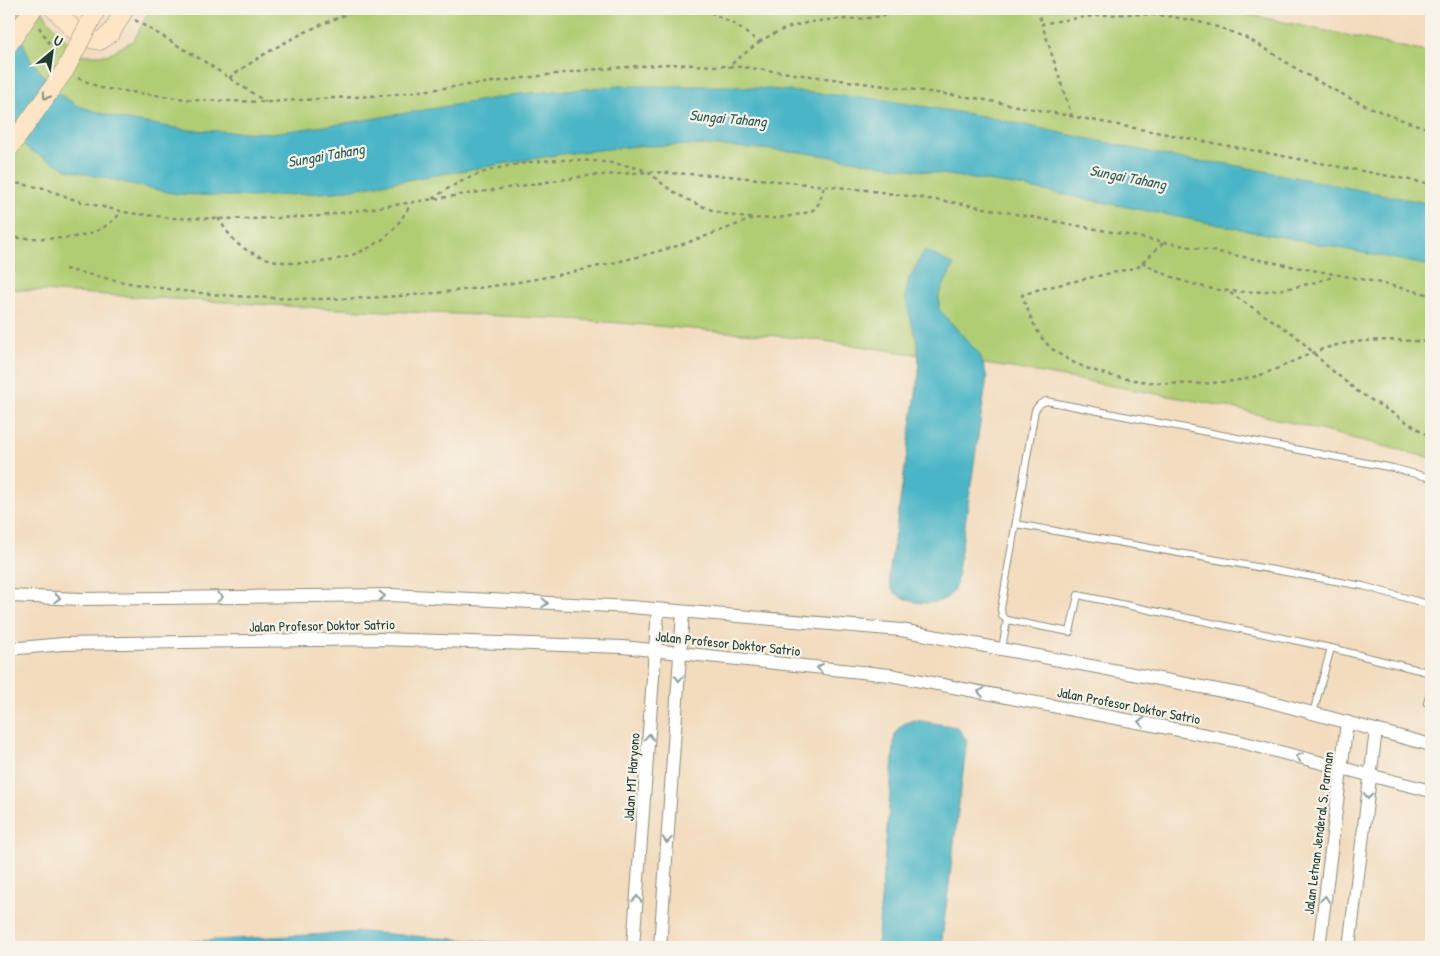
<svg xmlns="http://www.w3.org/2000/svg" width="1440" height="956" font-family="'Patrick Hand',sans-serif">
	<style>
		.green { fill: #b1cd73; stroke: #688554 }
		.water { fill: #49b5c6; stroke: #34797d }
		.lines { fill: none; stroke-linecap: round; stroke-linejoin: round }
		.lane-casing { stroke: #898c79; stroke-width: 8 }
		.street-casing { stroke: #898c79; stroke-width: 14 }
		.secondary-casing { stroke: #898c79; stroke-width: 19 }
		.path { stroke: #898c79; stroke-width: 2.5; stroke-dasharray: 4 4; stroke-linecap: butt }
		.lane { stroke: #fff; stroke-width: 6 }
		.street { stroke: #fff; stroke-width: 12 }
		.secondary { stroke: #fde5c5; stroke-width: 18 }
		.secondary-bridge-casing { stroke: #898c79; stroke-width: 19; stroke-linecap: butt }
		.secondary-bridge { stroke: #fde5c5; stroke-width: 18 }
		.oneway { stroke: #8e917c }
		.oneway2 { stroke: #8f9e9a }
		.labels { text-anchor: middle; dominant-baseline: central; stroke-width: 4.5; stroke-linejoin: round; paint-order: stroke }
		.street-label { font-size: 14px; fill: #1f3d34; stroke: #f7f3e8 }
		.water-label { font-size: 15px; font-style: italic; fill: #2a5b58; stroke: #f7f3e8 }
	</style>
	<rect width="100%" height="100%" fill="#f7f3e8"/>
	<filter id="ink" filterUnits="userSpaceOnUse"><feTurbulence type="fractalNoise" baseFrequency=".02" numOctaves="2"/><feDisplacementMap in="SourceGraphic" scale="10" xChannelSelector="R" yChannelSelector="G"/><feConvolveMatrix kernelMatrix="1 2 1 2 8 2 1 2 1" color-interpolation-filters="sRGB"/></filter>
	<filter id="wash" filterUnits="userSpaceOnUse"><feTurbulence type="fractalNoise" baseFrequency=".0096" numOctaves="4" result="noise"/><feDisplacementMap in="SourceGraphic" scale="20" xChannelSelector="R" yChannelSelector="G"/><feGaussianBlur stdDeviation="1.12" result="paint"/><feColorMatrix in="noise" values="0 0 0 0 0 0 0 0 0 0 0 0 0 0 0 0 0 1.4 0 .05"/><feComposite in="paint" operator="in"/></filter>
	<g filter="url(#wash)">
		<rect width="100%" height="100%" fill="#f3dbbe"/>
		<!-- green -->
		<polygon class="green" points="9,9 42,9 48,20 79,55 107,55 134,40 150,9 1222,9 1431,53 1431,458 1229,407 1019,369 803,338 570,319 338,309 9,289 9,237 12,231 15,211 9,204"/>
		<!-- water -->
		<g class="water">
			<polygon points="9,9 30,59 59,94 78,106 121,119 189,130 271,133 340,124 520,94 618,86 735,86 878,99 982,116 1192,161 1223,163 1431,204 1431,266 1019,186 800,152 707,145 637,146 562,154 335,192 253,197 176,194 69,170 29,150 9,131"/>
			<path d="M 925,250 L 954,265 L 939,294 L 939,309 L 980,355 L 987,377 L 956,584 C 954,587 953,592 951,594 C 938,609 899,604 891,587 C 890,583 889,578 889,575 L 919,373 L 918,346 L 905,297 L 909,279 Z"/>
			<path d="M 915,720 L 957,727 L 967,740 L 941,947 L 877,947 L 895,734 C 900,725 905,722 915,720 Z"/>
			<polygon points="364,932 556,947 88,947"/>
		</g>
	</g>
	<g filter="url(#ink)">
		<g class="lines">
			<!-- lane casing -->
			<g class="lane-casing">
				<g id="lane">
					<polyline points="1431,478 1393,468 1046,401 1040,404 1035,410 1001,609 1002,616 1007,620 1070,632 1078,595 1331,648 1431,673"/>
					<polyline points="1016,524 1363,586 1431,605"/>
					<polyline points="1002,649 1007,620"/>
					<polyline points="1431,689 1427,703 1431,705"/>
					<polyline points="1313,713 1331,648"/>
				</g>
			</g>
			<!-- street casing -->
			<g class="street-casing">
				<g id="street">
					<polyline points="9,596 81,599 391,595 631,607 901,630 1249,696 1431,745"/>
					<polyline points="9,649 63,644 379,639 623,647 890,675 1237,741 1431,791"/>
					<polyline points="633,947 658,610"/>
					<polyline points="660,947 683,612"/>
					<polyline points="1319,947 1347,722"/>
					<polyline points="1349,947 1376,730"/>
				</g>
			</g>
			<!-- secondary casing -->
			<g class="secondary-casing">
				<polyline id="secondary" points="54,9 81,37 100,41 111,33 125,9"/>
			</g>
			<!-- path -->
			<g class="path">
				<polyline points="703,9 734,24 759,42 728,67"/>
				<polyline points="1037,9 1042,24"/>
				<polyline points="135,20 202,60 266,102"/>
				<polyline points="39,27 56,54"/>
				<path d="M 759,42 C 781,28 803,22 828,20 C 851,18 879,21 900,9"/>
				<polyline points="78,78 101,88 193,100 266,102 389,95 587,70 669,64 743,67 975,98 1431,184"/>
				<path d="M 229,78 C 270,48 314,25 362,9"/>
				<path d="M 1072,117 L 1042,24 C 1112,10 1176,8 1244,37 C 1267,48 1287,64 1309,76 C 1348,99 1388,117 1431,129"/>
				<polyline points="9,182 43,188 78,201 129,213 173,218 251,219 321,216 586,176 650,172 728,176 866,190 963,204 1376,282 1431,295"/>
				<path d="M 433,199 C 484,158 571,153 633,167 C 652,171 656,180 671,190 C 707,213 748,224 790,216 C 816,211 818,212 824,185"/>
				<path d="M 218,218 C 224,227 231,238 239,245 C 278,274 347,266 383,239 C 396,229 403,217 411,203"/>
				<path d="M 9,238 C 35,237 69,242 94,232 C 105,228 114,220 122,212"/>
				<path d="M 1163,243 L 1138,267 L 1040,289 L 1022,295 C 1029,313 1035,332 1048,345 C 1091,386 1190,389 1245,379 C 1276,373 1302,354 1333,346 C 1365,338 1399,340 1431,342"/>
				<path d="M 1142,262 C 1205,299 1267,299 1335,276"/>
				<path d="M 65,269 C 88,274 112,280 135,284 C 314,314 497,297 670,248 C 697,240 725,229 752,219"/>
				<polyline points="1230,293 1295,335 1327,366 1357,391 1431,437"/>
			</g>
			<!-- lane -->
			<use href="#lane" class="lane"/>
			<!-- street -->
			<use href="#street" class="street"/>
			<!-- secondary -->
			<use href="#secondary" class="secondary"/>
			<!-- secondary-bridge casing -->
			<g class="secondary-bridge-casing">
				<g id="secondary-bridge">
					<polyline points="9,44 33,9"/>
					<polyline points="9,149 65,70 97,9"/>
				</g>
			</g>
			<!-- secondary-bridge -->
			<use href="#secondary-bridge" class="secondary-bridge"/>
		</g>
		<!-- one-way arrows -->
		<defs><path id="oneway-chevron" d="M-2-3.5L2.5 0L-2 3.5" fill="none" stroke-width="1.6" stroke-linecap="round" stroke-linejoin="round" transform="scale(1.25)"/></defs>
		<use class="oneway" href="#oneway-chevron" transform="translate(46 96) rotate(125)"/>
		<g class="oneway2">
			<use href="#oneway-chevron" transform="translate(382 596)"/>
			<use href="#oneway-chevron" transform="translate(220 597) rotate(-1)"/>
			<use href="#oneway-chevron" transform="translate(57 598) rotate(2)"/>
			<use href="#oneway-chevron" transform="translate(545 603) rotate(3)"/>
			<use href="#oneway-chevron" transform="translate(820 668) rotate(-174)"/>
			<use href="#oneway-chevron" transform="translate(679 678) rotate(94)"/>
			<use href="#oneway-chevron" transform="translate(981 692) rotate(-169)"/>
			<use href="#oneway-chevron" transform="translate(1141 722) rotate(-169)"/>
			<use href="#oneway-chevron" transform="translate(649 737) rotate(-86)"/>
			<use href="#oneway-chevron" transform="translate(1299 757) rotate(-165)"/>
			<use href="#oneway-chevron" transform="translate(1368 796) rotate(97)"/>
			<use href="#oneway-chevron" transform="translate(667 840) rotate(94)"/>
			<use href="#oneway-chevron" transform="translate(637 899) rotate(-86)"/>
			<use href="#oneway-chevron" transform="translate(1325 899) rotate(-83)"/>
		</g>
	</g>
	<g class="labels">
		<!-- street labels -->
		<g class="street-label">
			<text transform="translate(322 625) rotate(-1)">Jalan Profesor Doktor Satrio</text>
			<text transform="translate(728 643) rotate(6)">Jalan Profesor Doktor Satrio</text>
			<text transform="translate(1129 705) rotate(11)">Jalan Profesor Doktor Satrio</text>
			<text transform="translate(631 777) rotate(-86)">Jalan MT Haryono</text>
			<text transform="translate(1318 833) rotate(-83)">Jalan Letnan Jenderal S. Parman</text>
		</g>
		<!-- water labels -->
		<g class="water-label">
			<text transform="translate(728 118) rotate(5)">Sungai Tahang</text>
			<text transform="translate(326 155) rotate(-10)">Sungai Tahang</text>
			<text transform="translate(1128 177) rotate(11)">Sungai Tahang</text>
		</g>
	</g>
	<!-- margin -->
	<rect width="1440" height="956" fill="none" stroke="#f7f3e8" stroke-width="30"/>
	<!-- north arrow -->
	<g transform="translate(52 52) rotate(29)" stroke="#f7f3e8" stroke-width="4" paint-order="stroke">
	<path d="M0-4L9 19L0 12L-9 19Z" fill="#1f3d34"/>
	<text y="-8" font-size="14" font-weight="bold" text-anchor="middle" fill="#1f3d34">U</text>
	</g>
</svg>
